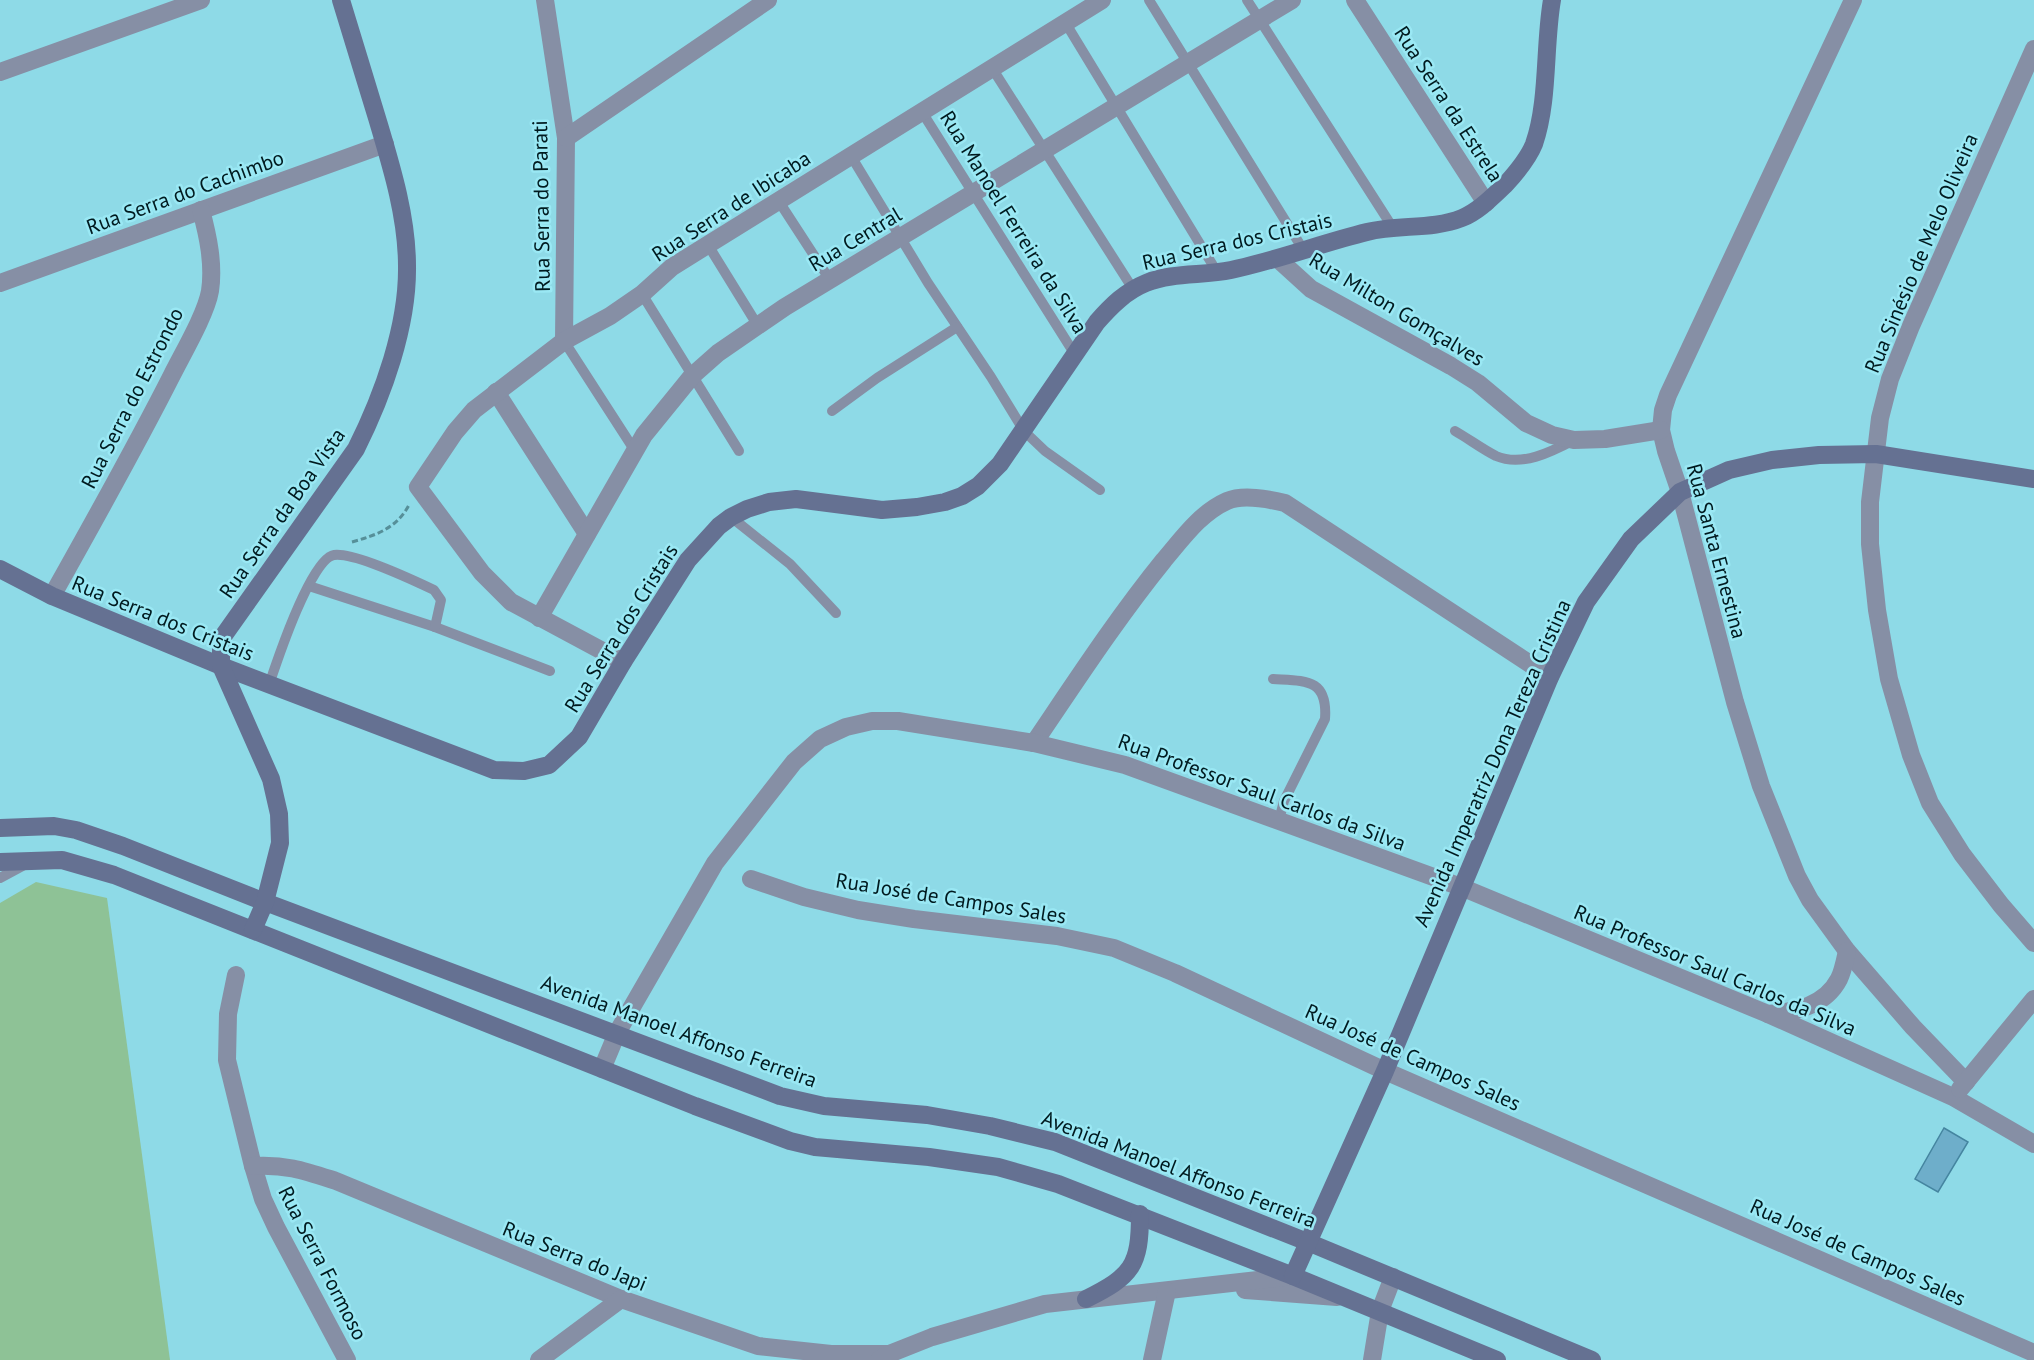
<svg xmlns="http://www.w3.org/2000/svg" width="2034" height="1360" font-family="'PT Sans',sans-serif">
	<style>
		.green { fill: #8ec296 }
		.building { fill: #6eaeca; stroke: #4585a0; stroke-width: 1.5 }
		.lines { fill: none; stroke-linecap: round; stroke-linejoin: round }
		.path { stroke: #568f99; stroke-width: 3; stroke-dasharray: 6 3; stroke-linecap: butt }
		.lane { stroke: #868fa5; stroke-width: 10 }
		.street { stroke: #868fa5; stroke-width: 18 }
		.secondary { stroke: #657192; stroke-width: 18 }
		.labels { text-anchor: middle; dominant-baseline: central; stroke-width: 5; stroke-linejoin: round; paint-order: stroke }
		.street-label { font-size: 21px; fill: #001a1f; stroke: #9ae8f4 }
	</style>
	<rect width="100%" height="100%" fill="#8edae7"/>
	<!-- green -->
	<polygon class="green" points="36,882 107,898 170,1360 0,1360 0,903"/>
	<!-- building -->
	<polygon class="building" points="1944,1128 1968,1142 1938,1192 1915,1179"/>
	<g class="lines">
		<!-- path -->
		<path class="path" d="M 352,542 C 376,535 396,529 409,505"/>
		<!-- lane -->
		<g class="lane">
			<polyline points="1149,0 1304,251"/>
			<polyline points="1247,0 1393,228"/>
			<polyline points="1065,22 1217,272"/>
			<polyline points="992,68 1133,289"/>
			<polyline points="922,112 1074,353"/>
			<polyline points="851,156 928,283 991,377 1024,431 1045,451 1100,490"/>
			<polyline points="778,200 830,280"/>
			<polyline points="708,245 758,326"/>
			<polyline points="642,294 739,451"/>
			<polyline points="564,341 635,451"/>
			<polyline points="832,411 877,378 957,327"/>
			<path d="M 1455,431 C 1469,439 1482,449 1496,456 C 1522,467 1551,452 1574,440"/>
			<polyline points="731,517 790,564 836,613"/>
			<polyline points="309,586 435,627 550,671"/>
			<path d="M 1273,679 C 1305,681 1328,678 1325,719 L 1284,801 L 1279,820"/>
			<path d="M 269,685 C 277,661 311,558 334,555 C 354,552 415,581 434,590 L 441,600 L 435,627"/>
			<polyline points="0,878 26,864"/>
		</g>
		<!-- street -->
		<g class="street">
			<polyline points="545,0 566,138 564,341"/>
			<polyline points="1355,0 1486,203"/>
			<polyline points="1853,0 1668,395 1663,410 1661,430 1666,451 1680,492 1735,702 1761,786 1797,876 1810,900 1847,951 1913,1027 1966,1082"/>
			<polyline points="2034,49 1911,326 1890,379 1880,418 1870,502 1870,544 1877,610 1889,679 1911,755 1930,803 1962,854 2001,905 2034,943"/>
			<polyline points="0,72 201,0"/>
			<polyline points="566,138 768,0"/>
			<polyline points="1278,259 1311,289 1451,366 1478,383 1526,423 1552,435 1574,440 1605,439 1661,430"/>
			<polyline points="0,283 385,144"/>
			<polyline points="496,392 587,534"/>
			<path d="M 52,596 C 93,523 134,450 172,375 C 183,353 206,314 210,291 C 214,264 208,236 201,210"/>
			<polyline points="539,618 644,435 692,376 718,353 785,307 1292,0"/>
			<polyline points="623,662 511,602 482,573 418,487 455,432 474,410 564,341 610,316 642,294 672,267 1102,0"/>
			<path d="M 1034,743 C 1076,681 1117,618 1164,560 C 1182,539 1200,513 1227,501 C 1243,494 1268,499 1285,503 L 1550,677"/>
			<polyline points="751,879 804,897 858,910 914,919 1057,936 1114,948 1175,973 1385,1071 2034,1353"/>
			<polyline points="236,975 228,1014 227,1060 253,1166 263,1199 276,1227 347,1360"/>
			<path d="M 1768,1014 C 1795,1012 1825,1006 1839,979 C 1843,971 1845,960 1847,951"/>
			<polyline points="602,1069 617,1033 715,863 794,762 820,739 846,727 872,721 898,721 1034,743 1125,765 1461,887 1768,1014 1953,1097 2034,1144"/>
			<polyline points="1960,1089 2034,999"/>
			<path d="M 253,1166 C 286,1164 305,1171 336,1181 L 621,1299 L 758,1346 L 831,1354 L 889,1354"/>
			<polyline points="1245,1290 1337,1297"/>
			<polyline points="880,1359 889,1354 932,1337 1045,1304 1293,1276"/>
			<polyline points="539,1360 621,1299"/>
			<polyline points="1152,1360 1167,1291"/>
			<polyline points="1372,1360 1380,1311 1393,1277"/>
		</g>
		<!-- secondary -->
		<g class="secondary">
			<path d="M 0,569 L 52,596 L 221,666 L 494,770 L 524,771 L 549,765 L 579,737 L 623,662 L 688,560 L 719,526 L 731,517 L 747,509 L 769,502 L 796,499 L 882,510 L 917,507 L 945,502 L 962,496 L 978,486 L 1000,464 L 1097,322 C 1111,306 1126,291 1146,283 C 1173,272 1203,276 1231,270 C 1278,260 1322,243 1367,232 C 1398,224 1432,230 1462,218 C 1479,211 1492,197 1505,185 C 1516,173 1528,159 1534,144 C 1549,101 1544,46 1552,0"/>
			<polyline points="0,828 54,826 76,830 123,846 265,902 780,1096 824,1106 927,1115 990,1126 1055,1142 1310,1243 1592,1360"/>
			<polyline points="0,862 62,860 114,875 695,1106 790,1141 815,1147 929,1157 998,1167 1058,1184 1293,1276 1497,1360"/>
			<path d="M 253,930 L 265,902 L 280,843 L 279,814 L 271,779 L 221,666 L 221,645 L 224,635 L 356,449 C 383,395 408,326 407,266 C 407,216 391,165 377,118 C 365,79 353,39 341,0"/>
			<polyline points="1293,1276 1385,1071 1550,677 1586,602 1631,539 1680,492 1729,470 1772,460 1819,455 1876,454 2034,479"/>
			<path d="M 1086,1299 C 1132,1276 1140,1266 1140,1214"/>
		</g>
	</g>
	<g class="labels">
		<!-- street labels -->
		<g class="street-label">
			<text transform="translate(1449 104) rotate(57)">Rua Serra da Estrela</text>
			<text transform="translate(185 192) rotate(-20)">Rua Serra do Cachimbo</text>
			<text transform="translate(541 206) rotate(-91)">Rua Serra do Parati</text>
			<text transform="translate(731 206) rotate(-33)">Rua Serra de Ibicaba</text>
			<text transform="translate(1014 222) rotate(58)">Rua Manoel Ferreira da Silva</text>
			<text transform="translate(855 239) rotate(-31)">Rua Central</text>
			<text transform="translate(1237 241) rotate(-13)">Rua Serra dos Cristais</text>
			<text transform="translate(1921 253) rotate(-67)">Rua Sinésio de Melo Oliveira</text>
			<text transform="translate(1397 309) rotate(31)">Rua Milton Gomçalves</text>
			<text transform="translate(132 398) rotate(-63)">Rua Serra do Estrondo</text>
			<text transform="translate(282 513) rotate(-55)">Rua Serra da Boa Vista</text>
			<text transform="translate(1717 551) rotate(75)">Rua Santa Ernestina</text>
			<text transform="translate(163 618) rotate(22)">Rua Serra dos Cristais</text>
			<text transform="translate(621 628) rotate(-58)">Rua Serra dos Cristais</text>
			<text transform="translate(1492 763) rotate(-66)">Avenida Imperatriz Dona Tereza Cristina</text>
			<text transform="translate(1262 792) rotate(20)">Rua Professor Saul Carlos da Silva</text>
			<text transform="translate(951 898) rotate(9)">Rua José de Campos Sales</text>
			<text transform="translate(1715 970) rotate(23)">Rua Professor Saul Carlos da Silva</text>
			<text transform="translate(679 1031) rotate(20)">Avenida Manoel Affonso Ferreira</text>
			<text transform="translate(1413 1057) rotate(24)">Rua José de Campos Sales</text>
			<text transform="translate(1179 1169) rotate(21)">Avenida Manoel Affonso Ferreira</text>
			<text transform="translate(1858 1252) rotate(24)">Rua José de Campos Sales</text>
			<text transform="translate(575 1256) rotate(22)">Rua Serra do Japi</text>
			<text transform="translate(323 1263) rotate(63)">Rua Serra Formoso</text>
		</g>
	</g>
</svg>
